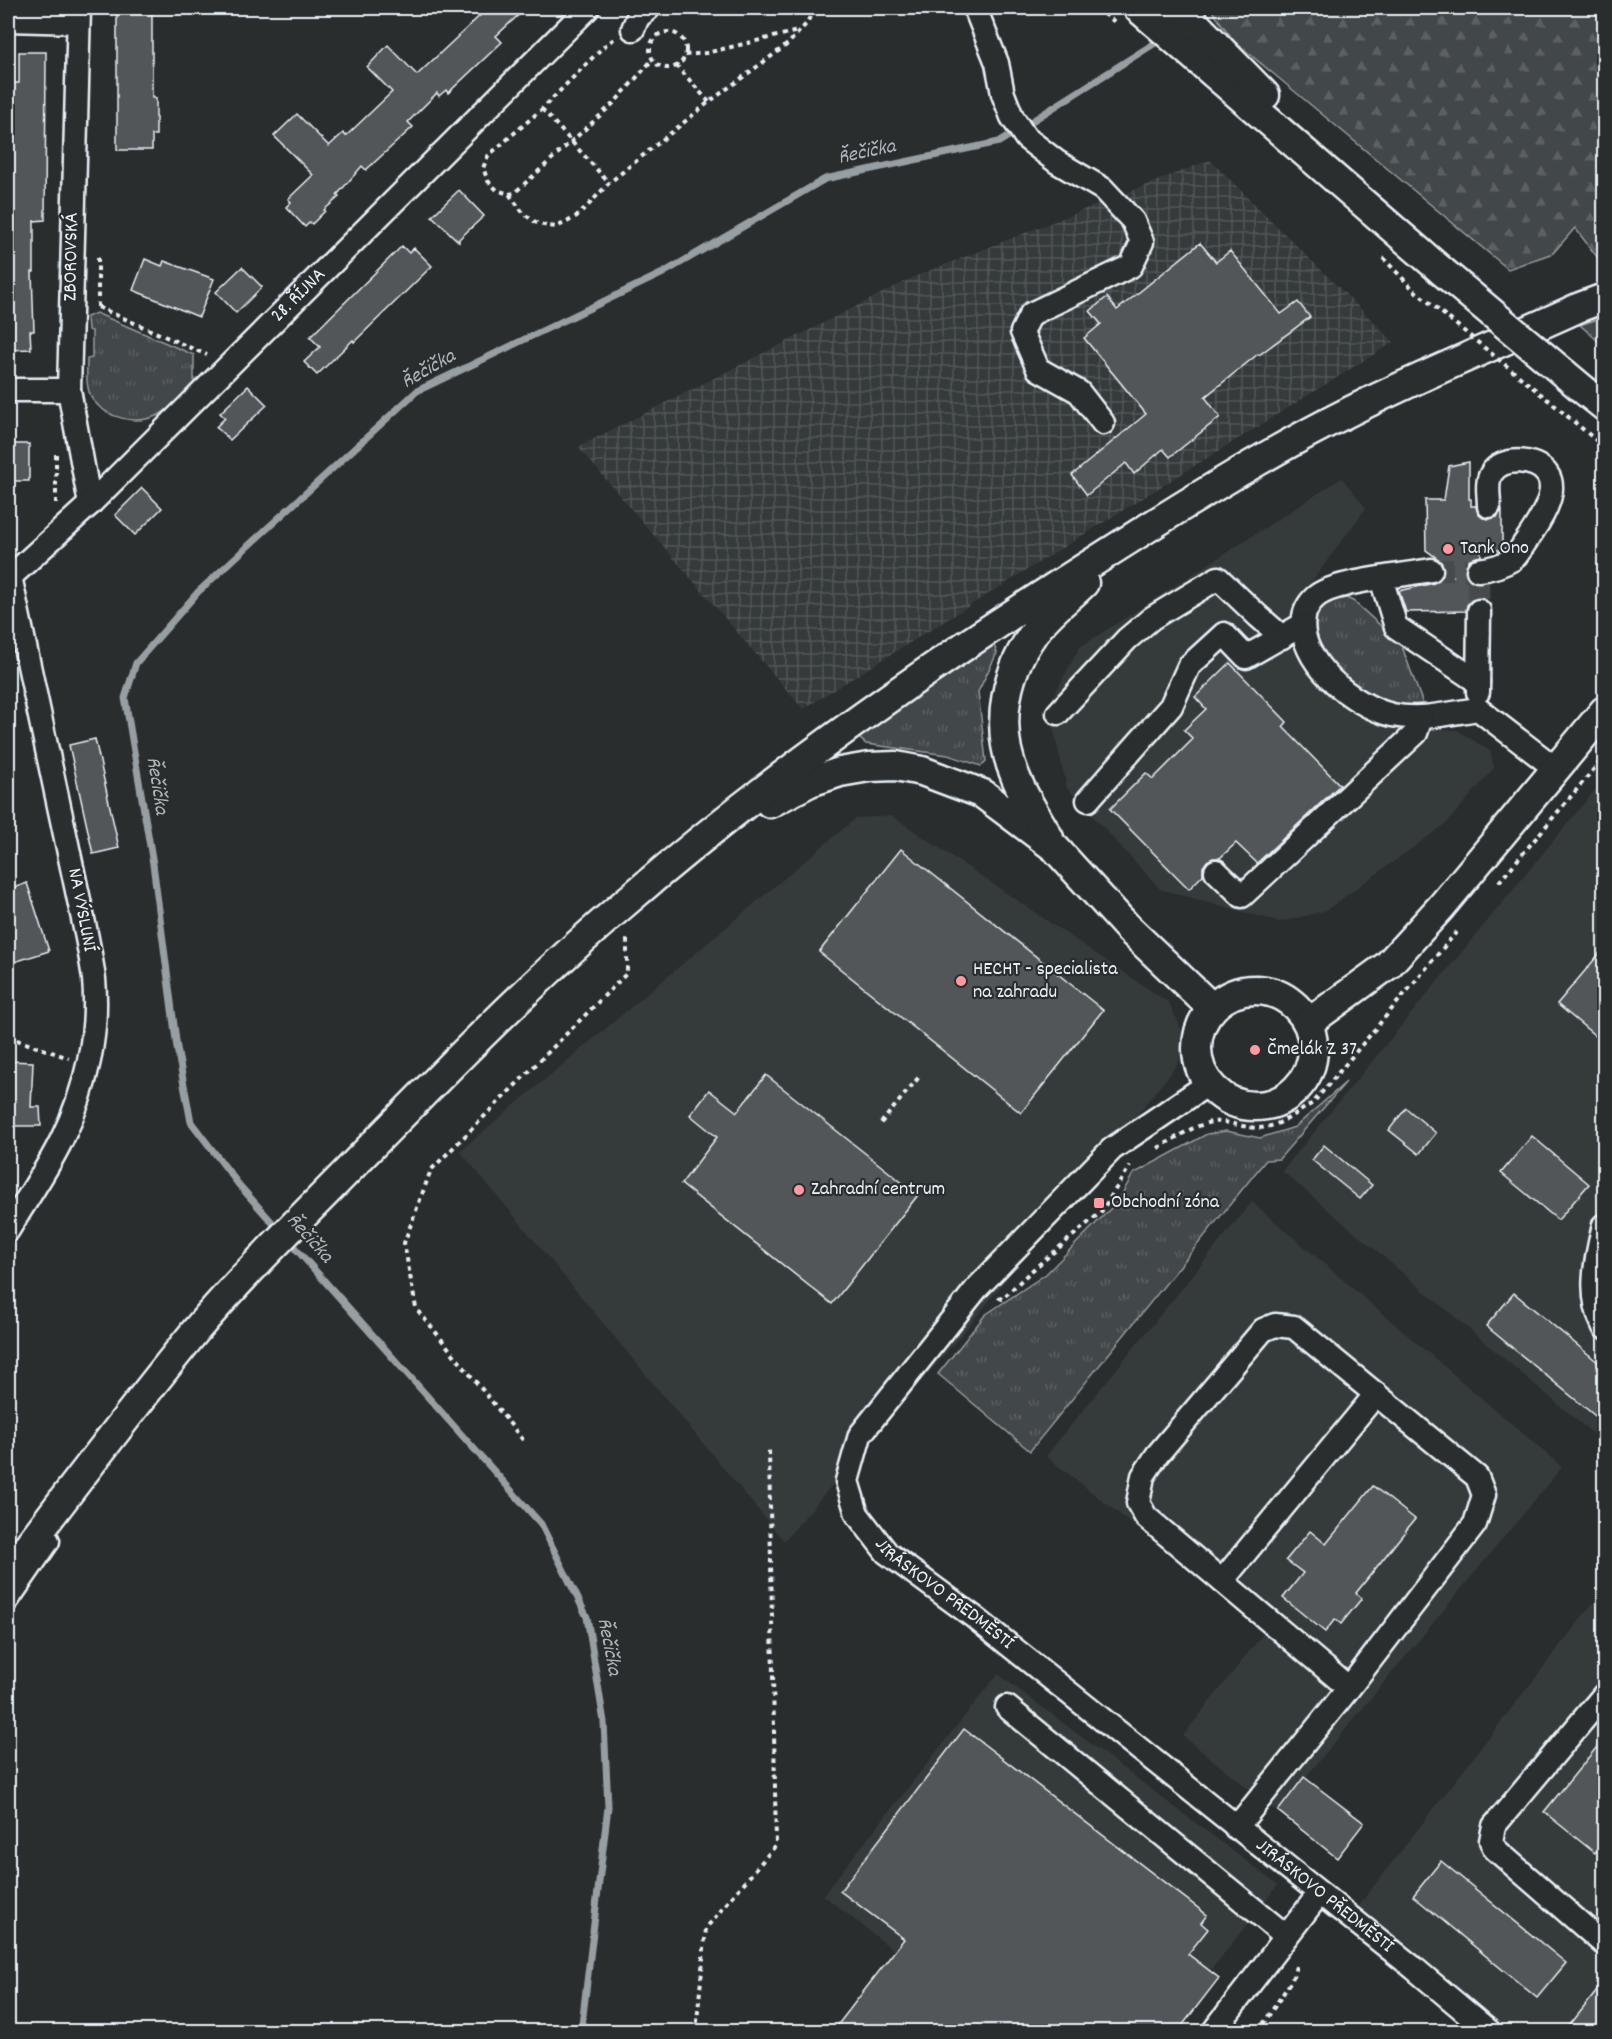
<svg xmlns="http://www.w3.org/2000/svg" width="1612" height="2039" font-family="Dekko,sans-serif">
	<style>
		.built { fill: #363a3b }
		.industrial { fill: url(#industrial-grid) }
		.grass { fill: url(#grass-tufts); stroke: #959ca0; stroke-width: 1.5 }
		.forest { fill: url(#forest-firs); stroke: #959ca0; stroke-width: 1.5 }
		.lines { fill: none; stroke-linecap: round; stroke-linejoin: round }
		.stream { stroke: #989fa3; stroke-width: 7 }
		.building { fill: #535759; stroke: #e8f1f8; stroke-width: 1.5 }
		.minor-tunnel { stroke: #464a4c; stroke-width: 22; stroke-dasharray: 22 11; stroke-linecap: butt }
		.minor-casing { stroke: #e8f1f8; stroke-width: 27 }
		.major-casing { stroke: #e8f1f8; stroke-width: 33 }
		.path { stroke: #e8f1f8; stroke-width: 4; stroke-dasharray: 4.5 4.5; stroke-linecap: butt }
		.minor { stroke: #2a2d2e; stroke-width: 22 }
		.major { stroke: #2a2d2e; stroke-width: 28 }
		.major-bridge-casing { stroke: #e8f1f8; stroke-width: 33; stroke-linecap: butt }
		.path-bridge { stroke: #e8f1f8; stroke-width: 4; stroke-dasharray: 4.5 4.5; stroke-linecap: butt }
		.major-bridge { stroke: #2a2d2e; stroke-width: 28 }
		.poi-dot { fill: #ff9aa2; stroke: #2a2d2e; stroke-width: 2 }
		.labels { text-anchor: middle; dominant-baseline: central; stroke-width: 4.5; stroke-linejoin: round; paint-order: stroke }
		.street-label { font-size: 20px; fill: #e8f1f8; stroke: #2a2d2e }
		.poi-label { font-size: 20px; fill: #e8f1f8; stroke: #2a2d2e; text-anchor: start }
		.water-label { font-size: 21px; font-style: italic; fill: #acb3b9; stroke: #2a2d2e }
	</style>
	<defs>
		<pattern id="industrial-grid" width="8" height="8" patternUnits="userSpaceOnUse" patternTransform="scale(1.5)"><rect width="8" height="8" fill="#363a3b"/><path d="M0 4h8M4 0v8" fill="none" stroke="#535758"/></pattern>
		<pattern id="grass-tufts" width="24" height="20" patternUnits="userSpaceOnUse" patternTransform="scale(1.5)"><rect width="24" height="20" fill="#424648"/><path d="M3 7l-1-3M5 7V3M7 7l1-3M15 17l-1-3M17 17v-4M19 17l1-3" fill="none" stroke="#5d6163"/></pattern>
		<pattern id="forest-firs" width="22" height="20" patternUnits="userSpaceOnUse" patternTransform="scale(1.5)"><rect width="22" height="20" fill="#424648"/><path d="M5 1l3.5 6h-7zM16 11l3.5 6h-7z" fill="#5d6163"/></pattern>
	</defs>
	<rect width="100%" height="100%" fill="#2a2d2e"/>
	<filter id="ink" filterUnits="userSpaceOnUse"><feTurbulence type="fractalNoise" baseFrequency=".0167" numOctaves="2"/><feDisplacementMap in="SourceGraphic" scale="12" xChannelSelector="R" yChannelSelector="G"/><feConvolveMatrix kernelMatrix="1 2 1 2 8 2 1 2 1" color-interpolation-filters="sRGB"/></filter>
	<g filter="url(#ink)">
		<!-- built -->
		<g class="built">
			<polygon points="1342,478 1366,508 1293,607 1292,648 1341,702 1401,730 1457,730 1490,751 1494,768 1447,823 1325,911 1280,922 1160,889 1067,788 1048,706 1080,647"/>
			<polygon points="1604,779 1604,1443 1282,1171"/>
			<polygon points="892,816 1169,1003 1183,1033 1183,1046 1179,1061 1169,1075 969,1326 784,1541 460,1151 856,818"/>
			<polygon points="1252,1202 1562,1467 1277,1812 1183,1736 1266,1630 1046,1456"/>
			<polygon points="1604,1589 1604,2031 1505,2031 1356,1909"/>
			<polygon points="998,1674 1278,1885 1162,2032 997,2031 823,1895"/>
		</g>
		<!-- industrial -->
		<polygon class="industrial" points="1210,160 1394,342 803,709 578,447 916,276"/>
		<!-- grass -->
		<g class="grass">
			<path d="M 96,313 L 194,355 L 194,382 C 183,393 171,410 156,416 C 135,425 107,418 93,400 C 85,389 87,371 87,359 L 92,358 L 92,331 L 88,330 L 87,317 Z"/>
			<path d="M 1338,598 L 1346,598 L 1353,601 L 1401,644 L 1423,704 C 1378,721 1266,629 1338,598 Z"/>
			<polygon points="994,645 997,653 978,692 986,761 981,766 948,755 866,744 858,737"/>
			<polygon points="1346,1082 1279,1159 1266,1160 1030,1451 938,1374 985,1315 1046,1274 1118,1201 1133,1174 1207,1134 1226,1131 1260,1138 1295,1127"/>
		</g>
		<!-- forest -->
		<g class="forest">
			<polygon points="1210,8 1604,8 1604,266 1575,228 1553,253 1508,269 1234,41"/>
			<polygon points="1604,317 1604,346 1580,325"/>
		</g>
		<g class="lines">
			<!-- stream -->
			<g class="stream">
				<polyline points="279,1230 239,1185 191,1122 177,1048 153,864 125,698 136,663 198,592 417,391 663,273 825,179 999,142 1163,38"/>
				<polyline points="288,1240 541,1524 587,1617 604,1722 608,1807 581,2032"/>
			</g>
		</g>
		<!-- building -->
		<g class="building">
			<polygon points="117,8 152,8 152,98 156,98 156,135 152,135 152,150 117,150"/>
			<polygon points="488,8 526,8 496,36 502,42 448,93 446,90 439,96 437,93 408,122 413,127 366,170 362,166 337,195 339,197 324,210 325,211 312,224 310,222 305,227 286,207 291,202 288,199 313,175 274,136 297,114 329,146 343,133 346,136 392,92 367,67 388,45 417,75"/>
			<polygon points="19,52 46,52 45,220 34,221 34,272 32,272 34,331 30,331 31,349 8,350 8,204 12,204 10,111 13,83 19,83"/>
			<polygon points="459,190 484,216 459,239 459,242 432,216"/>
			<polygon points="1200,243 1216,262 1230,251 1281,314 1298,302 1310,317 1259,355 1258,354 1205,397 1220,417 1170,457 1163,449 1134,474 1126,463 1087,495 1072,475 1146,414 1084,338 1101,324 1090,311 1107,297 1117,310"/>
			<polygon points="402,246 409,253 414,248 432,266 354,342 353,340 317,375 304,362 320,347 310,337"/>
			<polygon points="145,259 162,266 164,261 214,279 199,317 133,290"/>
			<polygon points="242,267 262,287 236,313 216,292"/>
			<polygon points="248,386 267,405 230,440 216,427 225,418 220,413"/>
			<rect x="8" y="444" width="21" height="37"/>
			<polygon points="1469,462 1469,499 1471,499 1471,506 1476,506 1478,514 1483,518 1489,519 1497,517 1502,510 1502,550 1481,550 1481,556 1470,559 1465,565 1465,572 1468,578 1473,583 1481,583 1481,598 1472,600 1467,605 1466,611 1406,612 1399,591 1434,583 1442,577 1453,576 1444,568 1441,561 1426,550 1425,500 1444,500 1449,466"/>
			<polygon points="142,488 162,508 135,535 115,515"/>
			<polygon points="1230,663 1287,722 1283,727 1340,785 1257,863 1236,843 1220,858 1213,858 1207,861 1203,867 1203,875 1189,889 1110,809 1146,773 1153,779 1193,739 1184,730 1206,709 1195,697"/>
			<polygon points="95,739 119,848 93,854 69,745"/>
			<polygon points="901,849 1103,1010 1021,1113 819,952"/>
			<polygon points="27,883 49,951 8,964 8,890"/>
			<polygon points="1605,947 1605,1044 1557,1004"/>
			<polygon points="8,1061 33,1062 31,1107 40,1107 41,1126 8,1126"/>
			<polygon points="766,1075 918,1195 832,1304 681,1184 717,1137 690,1115 709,1090 737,1112"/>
			<polygon points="1406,1108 1436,1133 1419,1154 1389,1130"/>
			<polygon points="1532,1136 1589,1184 1558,1220 1501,1173"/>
			<polygon points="1324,1145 1372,1185 1360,1199 1312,1160"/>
			<polygon points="1514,1293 1605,1368 1605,1424 1486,1326"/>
			<polygon points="1373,1486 1415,1519 1356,1593 1362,1598 1341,1624 1335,1619 1325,1632 1283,1598 1303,1573 1286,1560 1310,1531 1326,1544"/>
			<polygon points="964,1729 1207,1915 1201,1923 1208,1929 1188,1954 1219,1978 1178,2031 833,2031 904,1939 840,1891"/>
			<polygon points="1605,1737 1605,1841 1595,1853 1544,1812"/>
			<polygon points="1304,1777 1364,1823 1337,1858 1278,1811"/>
			<polygon points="1441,1861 1566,1963 1537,1998 1413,1896"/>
			<polygon points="1605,1981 1605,2031 1565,2031"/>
		</g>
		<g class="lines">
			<!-- minor-tunnel -->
			<g class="minor-tunnel">
				<polyline points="1431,570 1467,570"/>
				<polyline points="1478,577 1479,611"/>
			</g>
			<!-- minor casing -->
			<g class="minor-casing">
				<g id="minor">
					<polyline points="79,8 69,390 90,504"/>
					<polyline points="975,8 997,63 1003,94 1012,117 1026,138 1057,162 1103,189 1133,221 1142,242 1131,266 1031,314 1022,332 1038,369 1079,392 1103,423"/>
					<polyline points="8,20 78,22"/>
					<polyline points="633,29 638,17 649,8"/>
					<polyline points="8,390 69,390"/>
					<path d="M 1431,570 C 1405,575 1338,581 1318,595 C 1311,600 1305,609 1304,617 C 1296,660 1353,706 1392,715 C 1421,721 1450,713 1478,709 L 1556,769"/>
					<path d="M 1478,570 C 1490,569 1503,565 1513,559 C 1517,555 1521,549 1524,544 C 1535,528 1561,493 1547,474 C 1536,458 1501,456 1491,474 C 1486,483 1489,496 1489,506"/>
					<polyline points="1381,578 1396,627 1478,682"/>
					<path id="s1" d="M 8,579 L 90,504 L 588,8"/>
					<polyline points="1478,692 1479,611"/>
					<polyline points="1058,713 1127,639 1152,618 1218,578 1258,616 1282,637"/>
					<polyline points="1088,800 1171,706 1189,666 1224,634 1246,657 1302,625"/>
					<polyline points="1216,871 1242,896 1416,733 1421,718"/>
					<path id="s2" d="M 1208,1084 L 1112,1149 L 977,1288 L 860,1435 L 847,1481 L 857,1514 L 887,1553 L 974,1617 L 1415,1969 L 1490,2032"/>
					<path d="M 1604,1225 C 1596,1259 1587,1295 1604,1327"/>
					<path d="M 8,1230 C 26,1200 47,1170 62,1139 C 86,1090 99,1034 94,979 C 92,964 89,948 86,933 L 10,576"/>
					<polyline points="1222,1581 1376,1394"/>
					<polyline points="8,1599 48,1541"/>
					<polyline points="1604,1695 1494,1826 1491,1841 1495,1849 1604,1944"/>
					<polyline points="1007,1707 1286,1936"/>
					<polyline points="1236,1828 1349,1688 1475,1524 1484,1495 1477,1477 1294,1327 1275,1325 1263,1330 1157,1455 1143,1476 1138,1503 1146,1517 1349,1688"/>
					<polyline points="1213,2032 1319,1894"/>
				</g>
			</g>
			<!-- major casing -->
			<g class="major-casing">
				<g id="major">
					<polyline points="1138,8 1443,272"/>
					<polyline points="1180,8 1265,95"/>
					<polyline points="1585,391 1604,406"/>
					<polyline points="770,803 810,782 840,772 869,767 896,766 922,771 983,794 1055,848 1129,929 1212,1008"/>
					<path d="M 1049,838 C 1038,819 1025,799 1016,778 C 993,726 1005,667 1041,624 C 1053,609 1070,597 1084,583"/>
					<circle cx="1255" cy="1048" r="58"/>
					<polyline points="1308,1023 1388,965 1441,907 1604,711"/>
					<path d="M 8,1572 C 70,1491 132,1408 197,1329 C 248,1269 305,1215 360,1158 C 446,1070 532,982 626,902 C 760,786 906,682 1056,586 C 1139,533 1223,479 1310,432 C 1397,385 1490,348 1580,307 L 1604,298"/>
				</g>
			</g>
			<!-- path -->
			<g class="path">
				<polyline points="1097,8 1116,23"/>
				<circle cx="668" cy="50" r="18"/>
				<polyline points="614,39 603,47 542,109 488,156 483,168 488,181 497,190 509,194 524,214 537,223 547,226 556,227 567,222 580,214 609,183 709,102 788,44 807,23 814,8"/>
				<polyline points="685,55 706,53 798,31"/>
				<polyline points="676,65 709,102"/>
				<polyline points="542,109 609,183"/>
				<polyline points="509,194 514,193 521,187 615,102 653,59"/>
				<polyline points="1383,258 1414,290"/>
				<polyline points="98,307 207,355"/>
				<polyline points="98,307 98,257"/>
				<polyline points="1553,404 1604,447"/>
				<polyline points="56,454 56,503"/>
				<polyline points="1499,882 1604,757"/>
				<polyline points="8,1037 69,1058"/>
				<polyline points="881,1123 919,1077"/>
				<path d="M 1158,1148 C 1173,1140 1188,1129 1204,1124 C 1223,1117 1239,1128 1259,1128 C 1279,1127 1296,1113 1313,1103 L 1459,929"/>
				<polyline points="998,1297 1002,1299 1029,1273 1101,1212 1130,1166"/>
				<polyline points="523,1440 416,1308 404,1243 431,1170 627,973 627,935"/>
				<polyline points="696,2032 706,1928 776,1845 769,1450"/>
				<polyline points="1258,2032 1292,1980 1297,1963"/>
			</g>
			<!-- minor -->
			<use href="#minor" class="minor"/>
			<!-- major -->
			<use href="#major" class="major"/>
			<!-- major-bridge casing -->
			<g class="major-bridge-casing">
				<polyline id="major-bridge" points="1443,272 1585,391"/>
			</g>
			<!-- path-bridge -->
			<polyline class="path-bridge" points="1414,290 1553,404"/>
			<!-- major-bridge -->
			<use href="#major-bridge" class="major-bridge"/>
		</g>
	</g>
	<!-- markers -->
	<g class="poi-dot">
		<circle cx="1448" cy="549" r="6"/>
		<circle cx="961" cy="981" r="6"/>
		<circle cx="1255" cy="1050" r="6"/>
		<circle cx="799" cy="1190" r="6"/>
		<rect x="1093" y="1197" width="12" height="12" rx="3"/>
	</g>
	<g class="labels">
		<!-- street labels -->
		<g class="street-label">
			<text transform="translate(72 257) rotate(-89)">ZBOROVSKÁ</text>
			<text stroke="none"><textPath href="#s1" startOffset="406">28. ŘÍJNA</textPath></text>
			<text transform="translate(81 910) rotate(79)">NA VÝSLUNÍ</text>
			<text stroke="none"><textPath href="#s2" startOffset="699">JIRÁSKOVO PŘEDMĚSTÍ</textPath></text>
			<text stroke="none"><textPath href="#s2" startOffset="1185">JIRÁSKOVO PŘEDMĚSTÍ</textPath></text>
		</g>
		<!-- poi labels -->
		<g class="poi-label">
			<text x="1460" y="549">Tank Ono</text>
			<text x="973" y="970">HECHT - specialista<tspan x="973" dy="23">na zahradu</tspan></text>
			<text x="1267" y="1050">Čmelák Z 37</text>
			<text x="811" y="1190">Zahradní centrum</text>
			<text x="1111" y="1203">Obchodní zóna</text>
		</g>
		<!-- water labels -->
		<g class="water-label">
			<text transform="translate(867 153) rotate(-12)">Řečička</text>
			<text transform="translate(429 370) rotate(-30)">Řečička</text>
			<text transform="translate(156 786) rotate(81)">Řečička</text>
			<text transform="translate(309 1239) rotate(48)">Řečička</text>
			<text transform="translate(608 1647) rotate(79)">Řečička</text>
		</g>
	</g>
	<!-- margin -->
	<rect width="1612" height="2039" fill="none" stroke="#2a2d2e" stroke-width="30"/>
	<rect x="15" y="15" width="1582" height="2009" fill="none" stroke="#e8f1f8" stroke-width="2" filter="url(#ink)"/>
</svg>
